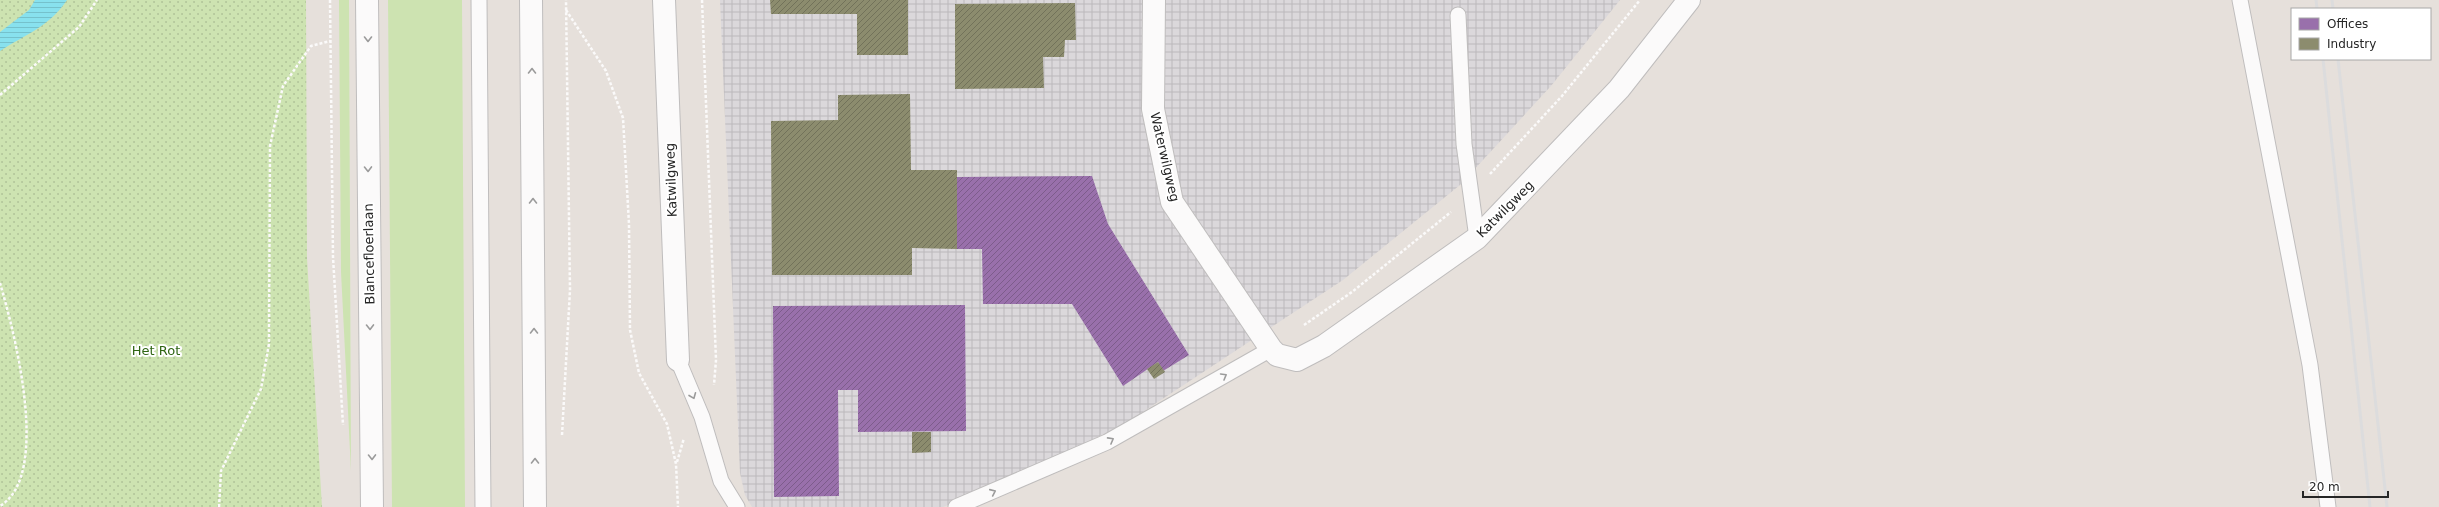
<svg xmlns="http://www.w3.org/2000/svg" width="2439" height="507" font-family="'DejaVu Sans',sans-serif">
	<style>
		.industrial { fill: url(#industrial-grid) }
		.grass { fill: #cde3b1 }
		.park { fill: url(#park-dots) }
		.water { fill: url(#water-rules) }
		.offices { fill: url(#offices-hatch) }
		.industry { fill: url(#industry-hatch) }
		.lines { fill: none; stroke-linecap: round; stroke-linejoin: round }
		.service-casing { stroke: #bfbdbd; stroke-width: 17 }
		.minor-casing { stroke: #bfbdbd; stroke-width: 24 }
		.secondary-casing { stroke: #bfbdbd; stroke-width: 24 }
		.path { stroke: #fbfafa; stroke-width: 2.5; stroke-dasharray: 3 2; stroke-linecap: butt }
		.service { stroke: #fbfafa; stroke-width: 15 }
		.minor { stroke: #fbfafa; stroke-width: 22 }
		.secondary { stroke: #fbfafa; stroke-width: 22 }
		.rail { stroke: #dcdcdd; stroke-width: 3 }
		.oneway { stroke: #9b9b9b }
		.labels { text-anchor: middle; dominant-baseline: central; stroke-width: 4; stroke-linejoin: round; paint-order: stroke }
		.street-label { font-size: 13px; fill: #262626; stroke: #fff }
		.park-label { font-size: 13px; fill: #306614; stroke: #fff }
	</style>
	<defs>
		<pattern id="industrial-grid" width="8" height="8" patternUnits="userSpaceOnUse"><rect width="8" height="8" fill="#dbd8db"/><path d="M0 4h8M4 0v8" fill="none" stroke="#bcb9bc"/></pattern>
		<pattern id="park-dots" width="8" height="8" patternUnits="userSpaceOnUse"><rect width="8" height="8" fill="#cde3b1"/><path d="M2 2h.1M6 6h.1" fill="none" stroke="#b0c398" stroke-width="1.8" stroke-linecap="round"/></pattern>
		<pattern id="water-rules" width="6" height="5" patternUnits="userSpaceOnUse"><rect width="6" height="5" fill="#88e1ee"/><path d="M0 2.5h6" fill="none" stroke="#75c1cc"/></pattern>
		<pattern id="offices-hatch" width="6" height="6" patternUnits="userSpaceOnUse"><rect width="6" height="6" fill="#9970ab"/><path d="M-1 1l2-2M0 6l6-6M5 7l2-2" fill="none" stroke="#7d5c8b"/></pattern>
		<pattern id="industry-hatch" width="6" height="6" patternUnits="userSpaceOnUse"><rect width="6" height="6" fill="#8c8c6e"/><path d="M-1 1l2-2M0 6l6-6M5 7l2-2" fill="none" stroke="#72725a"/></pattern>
	</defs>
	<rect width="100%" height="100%" fill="#e6e0db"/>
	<!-- industrial -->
	<polygon class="industrial" points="720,0 1620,0 1551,86 1460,185 1343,280 1123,425 980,493 943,507 752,507 745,495 740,473"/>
	<!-- grass -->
	<g class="grass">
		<polygon points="339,0 349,0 351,471 341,272"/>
		<polygon points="388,0 462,0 465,507 392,507"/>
	</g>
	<!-- park -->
	<polygon class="park" points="0,0 306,0 307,258 322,507 0,507"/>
	<!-- water -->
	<path class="water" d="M 35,0 L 67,0 C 49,27 26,34 0,51 L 0,32 L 29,10 Z"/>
	<!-- offices -->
	<g class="offices">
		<polygon points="1092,176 1108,224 1189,355 1163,371 1158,362 1123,386 1072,304 983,304 982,249 957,249 957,177"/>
		<polygon points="965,305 966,431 858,432 858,390 838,390 839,496 774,497 773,306"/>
	</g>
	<!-- industry -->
	<g class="industry">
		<polygon points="770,0 908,0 908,55 857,55 857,14 771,14"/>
		<polygon points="1075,3 1076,40 1065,40 1064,57 1043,57 1044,88 955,89 955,4"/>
		<polygon points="910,94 911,170 957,170 957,249 912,248 912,275 772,275 771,121 838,120 838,95"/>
		<polygon points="1158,362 1165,372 1154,379 1147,369"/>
		<polygon points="912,432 931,432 931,452 912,453"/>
	</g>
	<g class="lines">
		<!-- service casing -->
		<g class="service-casing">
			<g id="service">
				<polyline points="479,0 483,507"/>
				<polyline points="2240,0 2310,365 2328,507"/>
				<polyline points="1458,15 1464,144 1477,238"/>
				<polyline points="678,360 702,417 721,481 737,507"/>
				<polyline points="956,507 1107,442 1271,349"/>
			</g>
		</g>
		<!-- minor casing -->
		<g class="minor-casing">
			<g id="minor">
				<polyline points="664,0 678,360"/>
				<polyline points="1154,0 1153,109 1172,202 1271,349 1277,355 1297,360 1324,346 1477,238 1619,89 1689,0"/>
			</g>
		</g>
		<!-- secondary casing -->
		<g class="secondary-casing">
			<g id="secondary">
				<polyline points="367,0 372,507"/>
				<polyline points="531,0 535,507"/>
			</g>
		</g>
		<!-- path -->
		<g class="path">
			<polyline points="330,0 333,257 343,425"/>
			<polyline points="702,0 716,360 714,385"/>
			<polyline points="566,10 606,71 623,118 629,224 630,330 639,373 667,424 676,464 678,507"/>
			<polyline points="0,95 79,27 97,0"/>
			<polyline points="1490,174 1562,96 1640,0"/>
			<path d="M 0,283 C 14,331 52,475 0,506"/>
			<polyline points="1304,325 1352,292 1451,212"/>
			<polyline points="562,435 570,290 566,0"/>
			<polyline points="677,462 684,438"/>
			<polyline points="219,507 221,471 261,389 269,344 270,146 283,86 311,46 330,41"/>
		</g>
		<!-- service -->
		<use href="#service" class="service"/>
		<!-- minor -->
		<use href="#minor" class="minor"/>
		<!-- secondary -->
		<use href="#secondary" class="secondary"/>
		<!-- rail -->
		<g class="rail">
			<polyline points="2316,0 2317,9"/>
			<polyline points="2332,0 2333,9"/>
			<polyline points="2323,59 2370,507"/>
			<polyline points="2338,59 2387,507"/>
		</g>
	</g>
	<!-- one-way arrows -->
	<defs><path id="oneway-chevron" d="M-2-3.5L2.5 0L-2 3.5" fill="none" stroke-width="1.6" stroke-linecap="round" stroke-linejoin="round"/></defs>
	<g class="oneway">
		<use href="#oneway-chevron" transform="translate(368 39) rotate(90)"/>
		<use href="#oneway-chevron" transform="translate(532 71) rotate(-90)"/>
		<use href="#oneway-chevron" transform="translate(368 169) rotate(89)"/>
		<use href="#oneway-chevron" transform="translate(533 201) rotate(-90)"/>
		<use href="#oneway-chevron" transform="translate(370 327) rotate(89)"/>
		<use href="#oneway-chevron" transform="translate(534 331) rotate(-90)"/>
		<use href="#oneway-chevron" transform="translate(1224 376) rotate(-30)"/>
		<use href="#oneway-chevron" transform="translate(693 396) rotate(68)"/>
		<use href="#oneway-chevron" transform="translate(1111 440) rotate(-29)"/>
		<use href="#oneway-chevron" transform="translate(372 457) rotate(89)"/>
		<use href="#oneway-chevron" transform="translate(535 461) rotate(-90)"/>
		<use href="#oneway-chevron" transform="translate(993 492) rotate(-24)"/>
	</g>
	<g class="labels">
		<!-- street labels -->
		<g class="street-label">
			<text transform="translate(1165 157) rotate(77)">Waterwilgweg</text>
			<text transform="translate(671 180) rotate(-92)">Katwilgweg</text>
			<text transform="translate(1505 209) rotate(-45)">Katwilgweg</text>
			<text transform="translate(369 254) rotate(-91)">Blancefloerlaan</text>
		</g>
		<!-- park labels -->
		<g class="park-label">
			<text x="156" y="350">Het Rot</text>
		</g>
	</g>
	<!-- legend -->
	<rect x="2291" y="8" width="140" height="52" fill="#ffffff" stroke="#a8a8a8"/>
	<rect x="2299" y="18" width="20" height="12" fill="#9970ab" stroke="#a8a8a8"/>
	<text x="2327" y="28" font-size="12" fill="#262626">Offices</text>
	<rect x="2299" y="38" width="20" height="12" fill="#8c8c6e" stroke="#a8a8a8"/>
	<text x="2327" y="48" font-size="12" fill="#262626">Industry</text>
	<!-- scale -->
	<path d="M2303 491v6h85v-6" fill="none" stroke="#262626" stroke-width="2"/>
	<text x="2309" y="491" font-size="12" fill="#262626" stroke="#ffffff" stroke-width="3" paint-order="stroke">20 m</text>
</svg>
